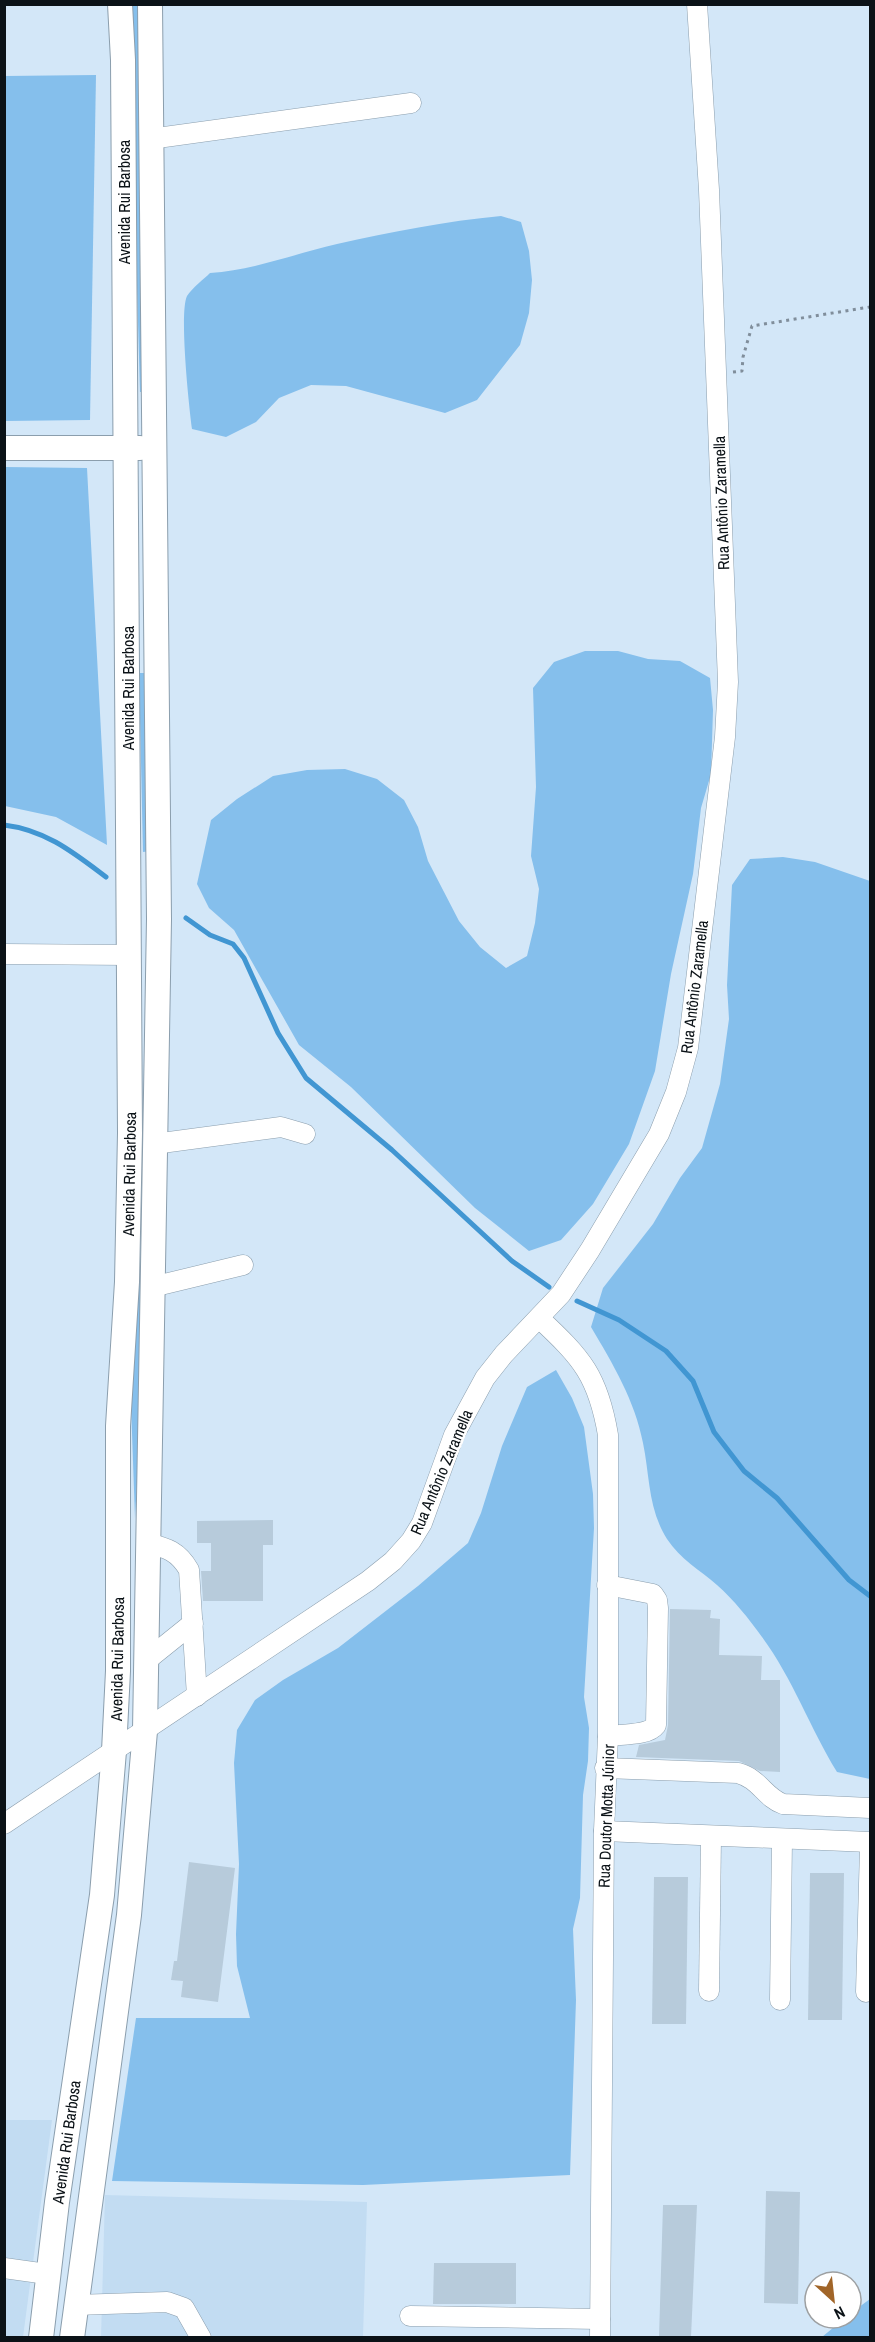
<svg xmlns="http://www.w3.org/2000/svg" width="875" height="2342" font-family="'Archivo Narrow',sans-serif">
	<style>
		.built { fill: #c2dcf2 }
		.green { fill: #85bfec }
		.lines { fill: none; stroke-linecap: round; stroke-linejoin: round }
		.stream { stroke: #4196d2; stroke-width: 5 }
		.building { fill: #b7cbdb }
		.minor-casing { stroke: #8b9ead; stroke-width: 21 }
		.major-casing { stroke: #8b9ead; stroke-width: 26 }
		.path { stroke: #808e9b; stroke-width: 3; stroke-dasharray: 3 4.5; stroke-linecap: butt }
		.minor { stroke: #fff; stroke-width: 20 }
		.major { stroke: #fff; stroke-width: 24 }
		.labels { text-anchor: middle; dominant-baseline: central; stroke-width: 5; stroke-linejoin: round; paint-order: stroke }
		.street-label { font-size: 16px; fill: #0b1217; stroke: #fff }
	</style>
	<rect width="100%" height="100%" fill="#d3e7f8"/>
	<!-- built -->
	<g class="built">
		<polygon points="5,2120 52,2120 23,2337 5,2338"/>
		<polygon points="105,2195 367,2202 363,2337 101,2338"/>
	</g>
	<!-- green -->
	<g class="green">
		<polygon points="129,5 140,5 149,392 140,392"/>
		<polygon points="96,75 90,420 5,421 5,76"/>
		<path d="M 501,216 L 521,222 L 529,251 L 532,280 L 529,313 L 520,345 L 477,400 L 445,413 L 346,386 L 311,385 L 279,398 L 256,422 L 226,437 L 192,429 C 189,407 179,313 187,296 C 192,288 204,279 210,273 C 254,270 294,254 337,244 C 391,232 446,221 501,216 Z"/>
		<polygon points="5,467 87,468 107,845 56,817 5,806"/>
		<polygon points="585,651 618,651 648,659 680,661 710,678 713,710 711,774 701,808 693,874 671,974 655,1071 629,1144 593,1204 561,1240 529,1251 475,1208 351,1087 299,1045 234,930 209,908 197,884 211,820 237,799 273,776 307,770 345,769 377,779 404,800 418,827 428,861 459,921 480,947 506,968 527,956 535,923 539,889 531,856 536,787 533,688 554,662"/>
		<polygon points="139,673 151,673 151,851 143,852"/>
		<path d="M 783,857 L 815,862 L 870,881 L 870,1779 L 837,1772 C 810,1728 793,1679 762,1637 C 749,1619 734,1600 717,1585 C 700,1570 680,1559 667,1539 C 648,1509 650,1477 643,1443 C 635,1401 613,1364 591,1327 L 603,1288 L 653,1224 L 680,1178 L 702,1148 L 720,1084 L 729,1019 L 727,985 L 732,885 L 750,859 Z"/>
		<polygon points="137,1269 144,1271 143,1372 135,1518 131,1404"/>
		<polygon points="556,1370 572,1398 584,1427 593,1494 594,1528 584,1697 589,1728 588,1761 583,1795 580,1898 573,1929 576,2000 570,2175 363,2185 112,2181 136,2018 250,2018 237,1966 236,1934 239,1864 234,1763 237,1730 255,1700 283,1680 338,1648 418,1586 468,1543 481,1513 502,1446 527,1387"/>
		<polygon points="870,2299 870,2337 822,2337 845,2318 851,2318 851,2313"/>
	</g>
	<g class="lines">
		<!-- stream -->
		<g class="stream">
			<path d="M 4,825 C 46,830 74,853 106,877"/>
			<polyline points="186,918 210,935 233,944 244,958 278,1033 306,1078 392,1150 512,1261 549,1287"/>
			<polyline points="577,1301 619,1320 666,1351 693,1381 714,1432 744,1471 777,1498 849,1580 870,1596"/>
		</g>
	</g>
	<!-- building -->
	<g class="building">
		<polygon points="273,1520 273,1545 263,1545 263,1601 203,1601 201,1571 211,1571 211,1543 197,1543 197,1521"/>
		<polygon points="670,1609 711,1610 710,1618 720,1619 719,1655 762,1656 761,1680 780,1680 780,1772 760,1771 739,1761 636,1757 639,1745 665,1740 668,1725"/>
		<polygon points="189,1862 235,1868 218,2002 181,1997 183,1981 171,1980 174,1961 177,1961"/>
		<polygon points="810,1873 844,1873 842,2020 808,2020"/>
		<polygon points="654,1877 688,1877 686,2024 652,2024"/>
		<polygon points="766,2191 800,2192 798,2304 764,2303"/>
		<polygon points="663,2205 697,2205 691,2337 659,2337"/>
		<polygon points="434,2263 516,2263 516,2304 433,2304"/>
	</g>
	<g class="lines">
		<!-- minor casing -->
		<g class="minor-casing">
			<g id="minor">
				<polyline points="150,139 411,103"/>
				<polyline points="4,954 129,955"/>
				<polyline points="154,1144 281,1127 305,1134"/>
				<polyline points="152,1287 243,1265"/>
				<path d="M 539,1318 C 582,1358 598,1376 608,1435 L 608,1736 L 604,1831 L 600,2338"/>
				<path d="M 147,1543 C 167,1548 178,1551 189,1570 L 197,1696"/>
				<path d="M 607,1585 L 653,1594 L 657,1600 L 658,1608 L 656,1725 C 648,1736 622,1734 608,1736"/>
				<polyline points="147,1660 193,1623"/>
				<path d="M 605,1768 L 738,1773 C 760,1779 764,1797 783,1804 L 870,1808"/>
				<polyline points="4,1824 368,1581 393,1561 411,1541 422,1523 454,1435 485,1378 504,1354 561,1294 590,1250 659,1134 676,1092 688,1048 725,737 728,682 709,190 697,4"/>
				<polyline points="604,1831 870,1842"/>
				<polyline points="709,1991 711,1837"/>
				<polyline points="866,1992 870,1848"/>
				<polyline points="780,2000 782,1839"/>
				<polyline points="4,2268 47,2274"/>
				<polyline points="75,2305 167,2302 184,2308 201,2338"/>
				<polyline points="410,2316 600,2319"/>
			</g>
		</g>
		<!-- major casing -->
		<g class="major-casing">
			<g id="major">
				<polyline points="4,448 140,448"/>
				<polyline points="41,2338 57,2202 102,1895 114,1751 118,1671 118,1426 127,1282 130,1133 123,60 120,4"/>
				<polyline points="72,2338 129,1915 145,1731 159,919 150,4"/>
			</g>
		</g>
		<!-- path -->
		<polyline class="path" points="733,372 742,371 743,357 752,326 870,307"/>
		<!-- minor -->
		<use href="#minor" class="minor"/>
		<!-- major -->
		<use href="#major" class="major"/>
	</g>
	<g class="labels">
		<!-- street labels -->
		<g class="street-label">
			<text transform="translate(124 202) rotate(-90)">Avenida Rui Barbosa</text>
			<text transform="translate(721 503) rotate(-92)">Rua Antônio Zaramella</text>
			<text transform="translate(128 688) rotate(-90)">Avenida Rui Barbosa</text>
			<text transform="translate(694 987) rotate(-83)">Rua Antônio Zaramella</text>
			<text transform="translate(129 1174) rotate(-89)">Avenida Rui Barbosa</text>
			<text transform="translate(441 1472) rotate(-67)">Rua Antônio Zaramella</text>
			<text transform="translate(117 1659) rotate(-89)">Avenida Rui Barbosa</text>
			<text transform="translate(606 1816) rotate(-88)">Rua Doutor Motta Júnior</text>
			<text transform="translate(66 2142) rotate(-82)">Avenida Rui Barbosa</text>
		</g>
	</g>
	<!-- border -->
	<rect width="875" height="2342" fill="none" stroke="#0b1217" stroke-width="12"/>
	<!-- north arrow -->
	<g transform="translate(833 2300) rotate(153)"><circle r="28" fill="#ffffff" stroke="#9da0a2" stroke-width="1.5"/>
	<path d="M0-4.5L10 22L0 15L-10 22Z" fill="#a16528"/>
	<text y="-9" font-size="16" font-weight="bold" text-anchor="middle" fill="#0b1217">N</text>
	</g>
</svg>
